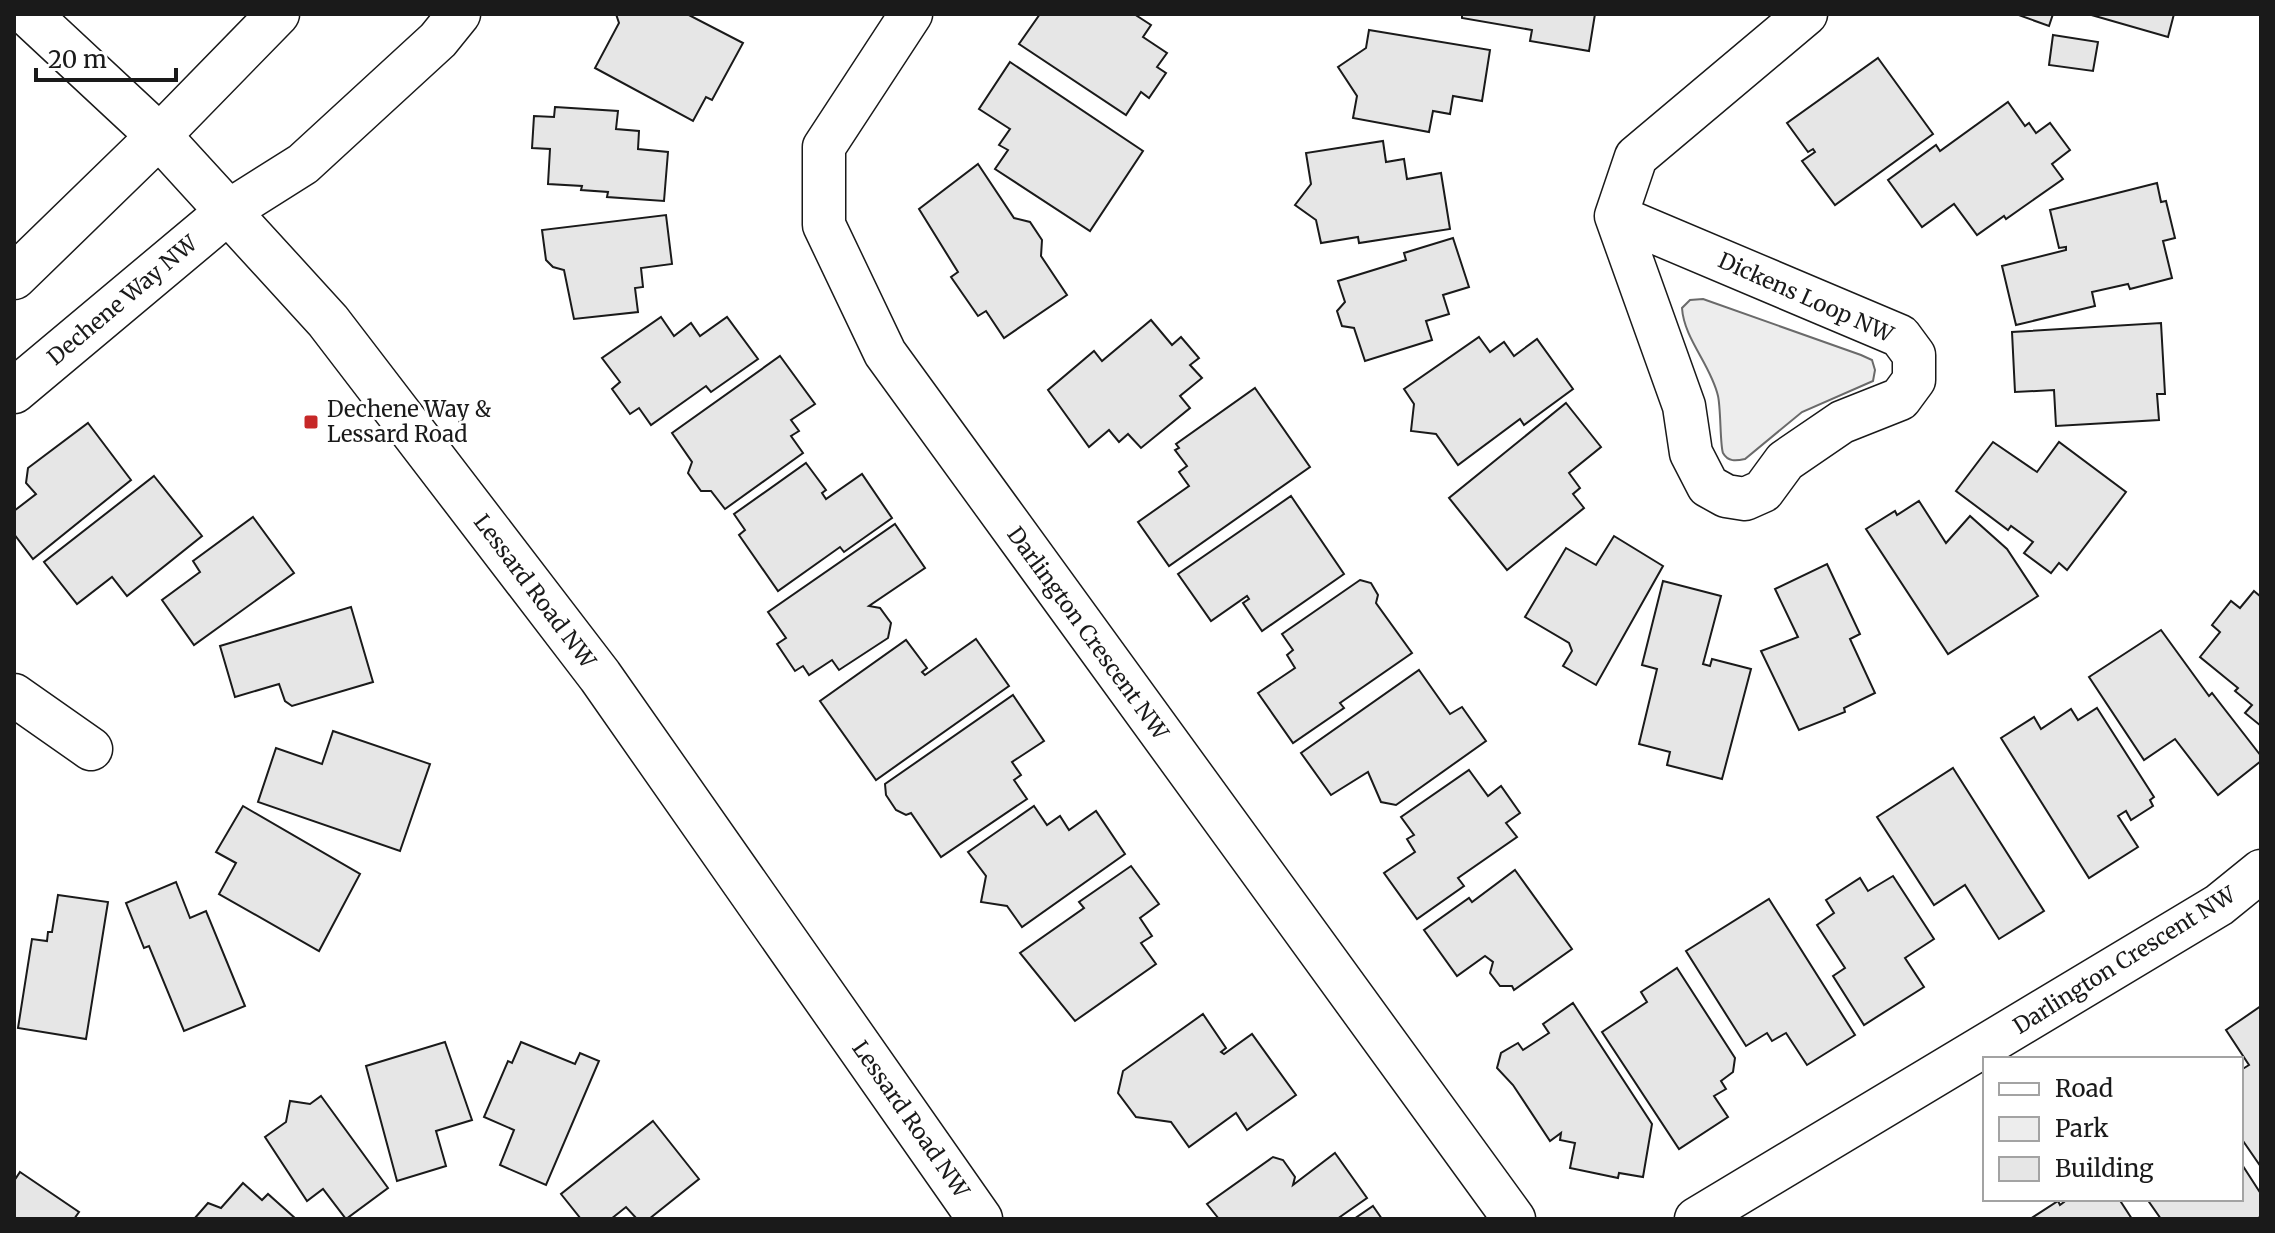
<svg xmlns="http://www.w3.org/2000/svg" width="2275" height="1233" font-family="Merriweather,serif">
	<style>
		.green { fill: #ededed; stroke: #6a6a6a; stroke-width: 2 }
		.building { fill: #e6e6e6; stroke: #1a1a1a; stroke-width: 2 }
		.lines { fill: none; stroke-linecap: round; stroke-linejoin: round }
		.minor-casing { stroke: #1a1a1a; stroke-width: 45 }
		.tertiary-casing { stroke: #1a1a1a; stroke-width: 47 }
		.secondary-casing { stroke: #1a1a1a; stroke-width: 47 }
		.minor { stroke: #fff; stroke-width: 42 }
		.tertiary { stroke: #fff; stroke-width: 44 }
		.secondary { stroke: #fff; stroke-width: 44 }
		.poi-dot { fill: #c62828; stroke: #fff; stroke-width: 3 }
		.labels { text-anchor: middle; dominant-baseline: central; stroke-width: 6; stroke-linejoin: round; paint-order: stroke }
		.street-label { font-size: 22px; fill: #1a1a1a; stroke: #fff }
		.poi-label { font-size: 22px; fill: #1a1a1a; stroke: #fff; text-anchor: start }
	</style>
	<rect width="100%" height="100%" fill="#fff"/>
	<!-- green -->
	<path class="green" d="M 1703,299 L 1861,355 L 1872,360 L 1875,370 L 1873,381 L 1802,412 L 1745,459 C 1736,461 1728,462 1723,453 C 1720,446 1721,409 1718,396 C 1711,365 1684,339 1682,308 L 1690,300 Z"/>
	<!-- building -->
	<g class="building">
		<polygon points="616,14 687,14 743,43 712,100 706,97 693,121 595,68 619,23"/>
		<polygon points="1040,14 1134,14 1151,25 1143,37 1167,53 1157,67 1166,73 1149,98 1141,92 1126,115 1019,44"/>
		<polygon points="1462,14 1595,14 1589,51 1530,41 1532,30 1462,18"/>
		<polygon points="2016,14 2053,14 2049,26"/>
		<polygon points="2088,14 2174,14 2168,37"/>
		<polygon points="1369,30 1490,50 1482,101 1453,96 1450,114 1433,111 1429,132 1353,118 1357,96 1338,67 1366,48"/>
		<polygon points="2053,35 2098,42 2093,71 2049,65"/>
		<polygon points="1878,58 1933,134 1835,205 1802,161 1815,152 1813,149 1808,152 1787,123"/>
		<polygon points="1010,62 1143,151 1090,231 995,169 1008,150 999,145 1010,129 979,109"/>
		<polygon points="2008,102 2025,126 2029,123 2036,133 2050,123 2070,150 2052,164 2063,179 2006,219 2004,216 1977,235 1954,204 1922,227 1888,180 1936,145 1940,151"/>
		<polygon points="555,107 618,111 616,129 639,131 638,149 668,152 664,201 607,197 608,192 581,190 582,186 548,184 550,149 532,148 534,116 554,117"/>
		<polygon points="1383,141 1386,162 1404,159 1407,179 1441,173 1450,229 1359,243 1358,237 1321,243 1316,220 1295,205 1311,184 1306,153"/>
		<polygon points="978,164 1014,218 1030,222 1042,240 1041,256 1067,295 1004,338 986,311 978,316 951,277 958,272 919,209"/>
		<polygon points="2157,183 2161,202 2166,201 2175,238 2163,241 2172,278 2130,289 2128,284 2092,292 2095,306 2016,325 2002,266 2066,250 2066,247 2059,248 2050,210"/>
		<polygon points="666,215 672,264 641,268 643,287 635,288 638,312 574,319 564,270 553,267 546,260 542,230"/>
		<polygon points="1453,238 1469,287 1443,295 1449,314 1426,321 1432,340 1365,361 1354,328 1342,326 1337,311 1345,302 1338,281 1406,260 1404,253"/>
		<polygon points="661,317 674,336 691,323 700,336 727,317 758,359 711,392 706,386 651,425 639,408 630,414 612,389 620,382 602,358"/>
		<polygon points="1151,320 1172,345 1181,337 1199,358 1190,365 1202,378 1180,396 1190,408 1141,448 1128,434 1119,442 1109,430 1089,447 1048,390 1094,351 1102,361"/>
		<polygon points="2161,323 2165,394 2157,394 2159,420 2056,426 2054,390 2015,392 2012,332"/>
		<polygon points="1479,337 1490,352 1504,342 1514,356 1537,339 1573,389 1524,425 1520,419 1458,465 1436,434 1411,431 1414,404 1404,389"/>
		<polygon points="780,356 815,404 791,420 799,431 791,436 803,453 725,509 711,491 701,491 688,473 692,462 672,433"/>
		<polygon points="1255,388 1310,467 1169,566 1138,522 1189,486 1179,472 1187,466 1175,450 1179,448 1176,444"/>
		<polygon points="1566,403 1601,447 1569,473 1580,488 1573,494 1584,508 1507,570 1449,498"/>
		<polygon points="88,423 131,480 33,559 14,534 14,511 36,494 26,483 28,468"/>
		<polygon points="1993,442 2037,472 2059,442 2126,492 2067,570 2059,563 2051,573 2024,553 2033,542 2011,526 2008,530 1956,491"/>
		<polygon points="806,463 826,490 822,493 826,499 862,474 892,518 844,552 840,547 778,591 739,535 745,530 734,514"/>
		<polygon points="154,476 202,536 127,596 112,577 77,604 44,562"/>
		<polygon points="1291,496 1344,574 1262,631 1243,603 1249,599 1247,596 1211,621 1178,574"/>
		<polygon points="1919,501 1946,543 1970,516 2007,549 2038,596 1948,654 1866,529 1895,511 1897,515"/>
		<polygon points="253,517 294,573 194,645 162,600 200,572 193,561"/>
		<polygon points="895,524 925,568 869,606 880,608 891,623 888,638 839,670 832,660 809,675 803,666 795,671 777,644 786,638 768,612"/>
		<polygon points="1614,536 1663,566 1596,685 1563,666 1572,651 1569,643 1525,617 1566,548 1596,565"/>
		<polygon points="1827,564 1860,634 1850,639 1875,693 1844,708 1845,712 1799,730 1761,651 1798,637 1775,589"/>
		<polygon points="1360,580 1371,583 1378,595 1376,603 1412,653 1340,703 1344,708 1293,743 1258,693 1295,668 1287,655 1293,650 1282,634"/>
		<polygon points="1663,581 1721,596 1703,664 1710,666 1712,659 1751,669 1722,779 1667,765 1670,752 1639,744 1657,669 1642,665"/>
		<polygon points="2254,591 2261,597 2261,726 2245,713 2252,705 2235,691 2238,688 2200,657 2220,632 2212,625 2231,601 2240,608"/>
		<polygon points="351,607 373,682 292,706 285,701 279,684 235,697 220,646"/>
		<polygon points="2161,630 2209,696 2212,693 2261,756 2261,761 2218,795 2175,739 2144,760 2089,677"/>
		<polygon points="976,639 1009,686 876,780 820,701 906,640 927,668 922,672 925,675"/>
		<polygon points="1419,670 1450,714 1462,707 1486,741 1396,805 1381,802 1368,772 1331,795 1301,753"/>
		<polygon points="1013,695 1044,741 1012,762 1021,775 1014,780 1027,799 941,857 911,813 906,815 896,810 886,795 885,784"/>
		<polygon points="2097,708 2154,797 2150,800 2153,806 2131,820 2126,811 2118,816 2138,847 2089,878 2001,738 2034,717 2041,729 2071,709 2078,720"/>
		<polygon points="333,731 430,764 400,851 258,802 276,748 322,764"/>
		<polygon points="1953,768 2044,911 1999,939 1965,885 1934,905 1877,817"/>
		<polygon points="1469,770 1488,796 1501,786 1520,813 1506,823 1517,837 1458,878 1464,886 1417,919 1384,873 1415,852 1407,839 1414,835 1401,817"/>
		<polygon points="243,806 360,874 319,951 219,894 236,863 216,852"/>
		<polygon points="1034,806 1047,825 1060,816 1069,830 1096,811 1125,854 1022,927 1007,906 981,902 986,876 968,852"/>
		<polygon points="1131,866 1159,904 1140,918 1152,936 1141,943 1156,964 1075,1021 1020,953 1084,908 1079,902"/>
		<polygon points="1515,870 1572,949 1514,990 1512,986 1500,986 1490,973 1493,962 1485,956 1457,976 1424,930 1469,898 1472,902"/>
		<polygon points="1893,876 1934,939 1905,958 1924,987 1864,1025 1833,976 1845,968 1817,925 1834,913 1826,900 1860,878 1868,891"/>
		<polygon points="176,882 190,918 206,911 245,1006 184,1031 149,946 144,948 126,903"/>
		<polygon points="58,895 108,902 86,1039 18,1028 32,939 47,941 48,932 52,932"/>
		<polygon points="1769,899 1855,1035 1807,1065 1786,1033 1772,1041 1767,1033 1746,1046 1686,951"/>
		<polygon points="1677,968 1735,1058 1733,1072 1721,1081 1726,1089 1714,1096 1728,1117 1679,1149 1602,1032 1647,1002 1641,992"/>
		<polygon points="1573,1003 1652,1124 1643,1177 1619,1173 1618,1178 1570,1168 1575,1143 1560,1140 1561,1133 1550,1141 1513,1085 1497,1068 1501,1053 1518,1043 1523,1050 1549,1033 1543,1024"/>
		<polygon points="2261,1006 2261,1167 2241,1138 2241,1070 2249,1065 2226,1030"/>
		<polygon points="1203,1014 1226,1048 1221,1052 1224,1054 1252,1034 1296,1095 1247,1130 1236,1113 1189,1147 1171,1122 1136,1117 1118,1093 1123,1071"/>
		<polygon points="445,1042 472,1120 436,1131 446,1166 397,1181 366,1066"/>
		<polygon points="521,1042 575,1064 580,1053 599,1061 546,1185 500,1165 514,1130 484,1117 508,1061 512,1063"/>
		<polygon points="321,1096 388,1188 346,1219 323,1189 307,1201 265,1137 286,1122 290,1101 310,1104"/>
		<polygon points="653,1121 699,1179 649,1219 637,1219 626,1207 611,1219 581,1219 561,1194"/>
		<polygon points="1335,1153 1367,1198 1337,1219 1219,1219 1207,1204 1273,1157 1283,1160 1295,1177 1293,1185"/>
		<polygon points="2241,1163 2261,1194 2261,1216 2257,1219 2161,1219 2147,1199 2241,1199"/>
		<polygon points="20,1172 79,1212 74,1219 14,1219 14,1181"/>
		<polygon points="243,1183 262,1200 268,1194 296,1219 194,1219 208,1203 221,1208"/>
		<polygon points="2062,1199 2119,1199 2132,1219 2030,1219 2058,1201 2060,1205 2064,1202"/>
		<polygon points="1373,1206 1382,1219 1354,1219"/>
	</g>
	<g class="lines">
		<!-- minor casing -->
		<g class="minor-casing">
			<g id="minor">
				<polyline points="911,14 824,147 824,225 885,353 1514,1219"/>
				<polyline points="159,136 278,14"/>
				<polyline points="230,210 303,164 438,40 459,14"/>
				<polyline points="1616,216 1900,336 1914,355 1914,380 1900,399 1842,422 1785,461 1763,491 1745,499 1726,496 1708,486 1691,453 1684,406 1616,216 1636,157 1806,14"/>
				<polyline points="14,695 91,749"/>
				<polyline points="1696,1219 2219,905 2261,871"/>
			</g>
		</g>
		<!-- tertiary casing -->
		<g class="tertiary-casing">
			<g id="tertiary">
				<polyline points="14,277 159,136"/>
				<polyline points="14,391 230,210"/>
			</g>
		</g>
		<!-- secondary casing -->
		<g class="secondary-casing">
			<polyline id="secondary" points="28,14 159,136 328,321 600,676 980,1219"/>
		</g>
		<!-- minor -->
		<use href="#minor" class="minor"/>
		<!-- tertiary -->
		<use href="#tertiary" class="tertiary"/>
		<!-- secondary -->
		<use href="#secondary" class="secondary"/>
	</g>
	<!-- markers -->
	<rect class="poi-dot" x="303" y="414" width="16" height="16" rx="4"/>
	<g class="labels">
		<!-- street labels -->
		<g class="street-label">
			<text transform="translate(1806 297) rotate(24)">Dickens Loop NW</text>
			<text transform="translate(122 300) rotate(-40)">Dechene Way NW</text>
			<text transform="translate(535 591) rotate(53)">Lessard Road NW</text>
			<text transform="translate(1088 633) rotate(54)">Darlington Crescent NW</text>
			<text transform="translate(2124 960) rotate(-32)">Darlington Crescent NW</text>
			<text transform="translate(911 1119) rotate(55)">Lessard Road NW</text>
		</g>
		<!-- poi labels -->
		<g class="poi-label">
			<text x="327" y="409">Dechene Way &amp;<tspan x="327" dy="25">Lessard Road</tspan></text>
		</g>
	</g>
	<!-- border -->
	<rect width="2275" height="1233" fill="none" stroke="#1a1a1a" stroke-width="32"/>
	<!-- legend -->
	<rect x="1983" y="1057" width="260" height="144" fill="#ffffff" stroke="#a3a3a3" stroke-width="2"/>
	<rect x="1999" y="1083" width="40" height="12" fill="#ffffff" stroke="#a3a3a3" stroke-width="2"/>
	<text x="2055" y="1097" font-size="24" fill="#1a1a1a">Road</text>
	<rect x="1999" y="1117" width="40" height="24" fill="#ededed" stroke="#a3a3a3" stroke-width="2"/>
	<text x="2055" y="1137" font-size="24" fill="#1a1a1a">Park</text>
	<rect x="1999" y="1157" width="40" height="24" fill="#e6e6e6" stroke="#a3a3a3" stroke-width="2"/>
	<text x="2055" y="1177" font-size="24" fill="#1a1a1a">Building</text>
	<!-- scale -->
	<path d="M36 68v12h140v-12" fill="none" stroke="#1a1a1a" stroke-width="4"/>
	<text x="48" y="68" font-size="24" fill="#1a1a1a" stroke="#ffffff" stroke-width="6" paint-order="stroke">20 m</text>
</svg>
